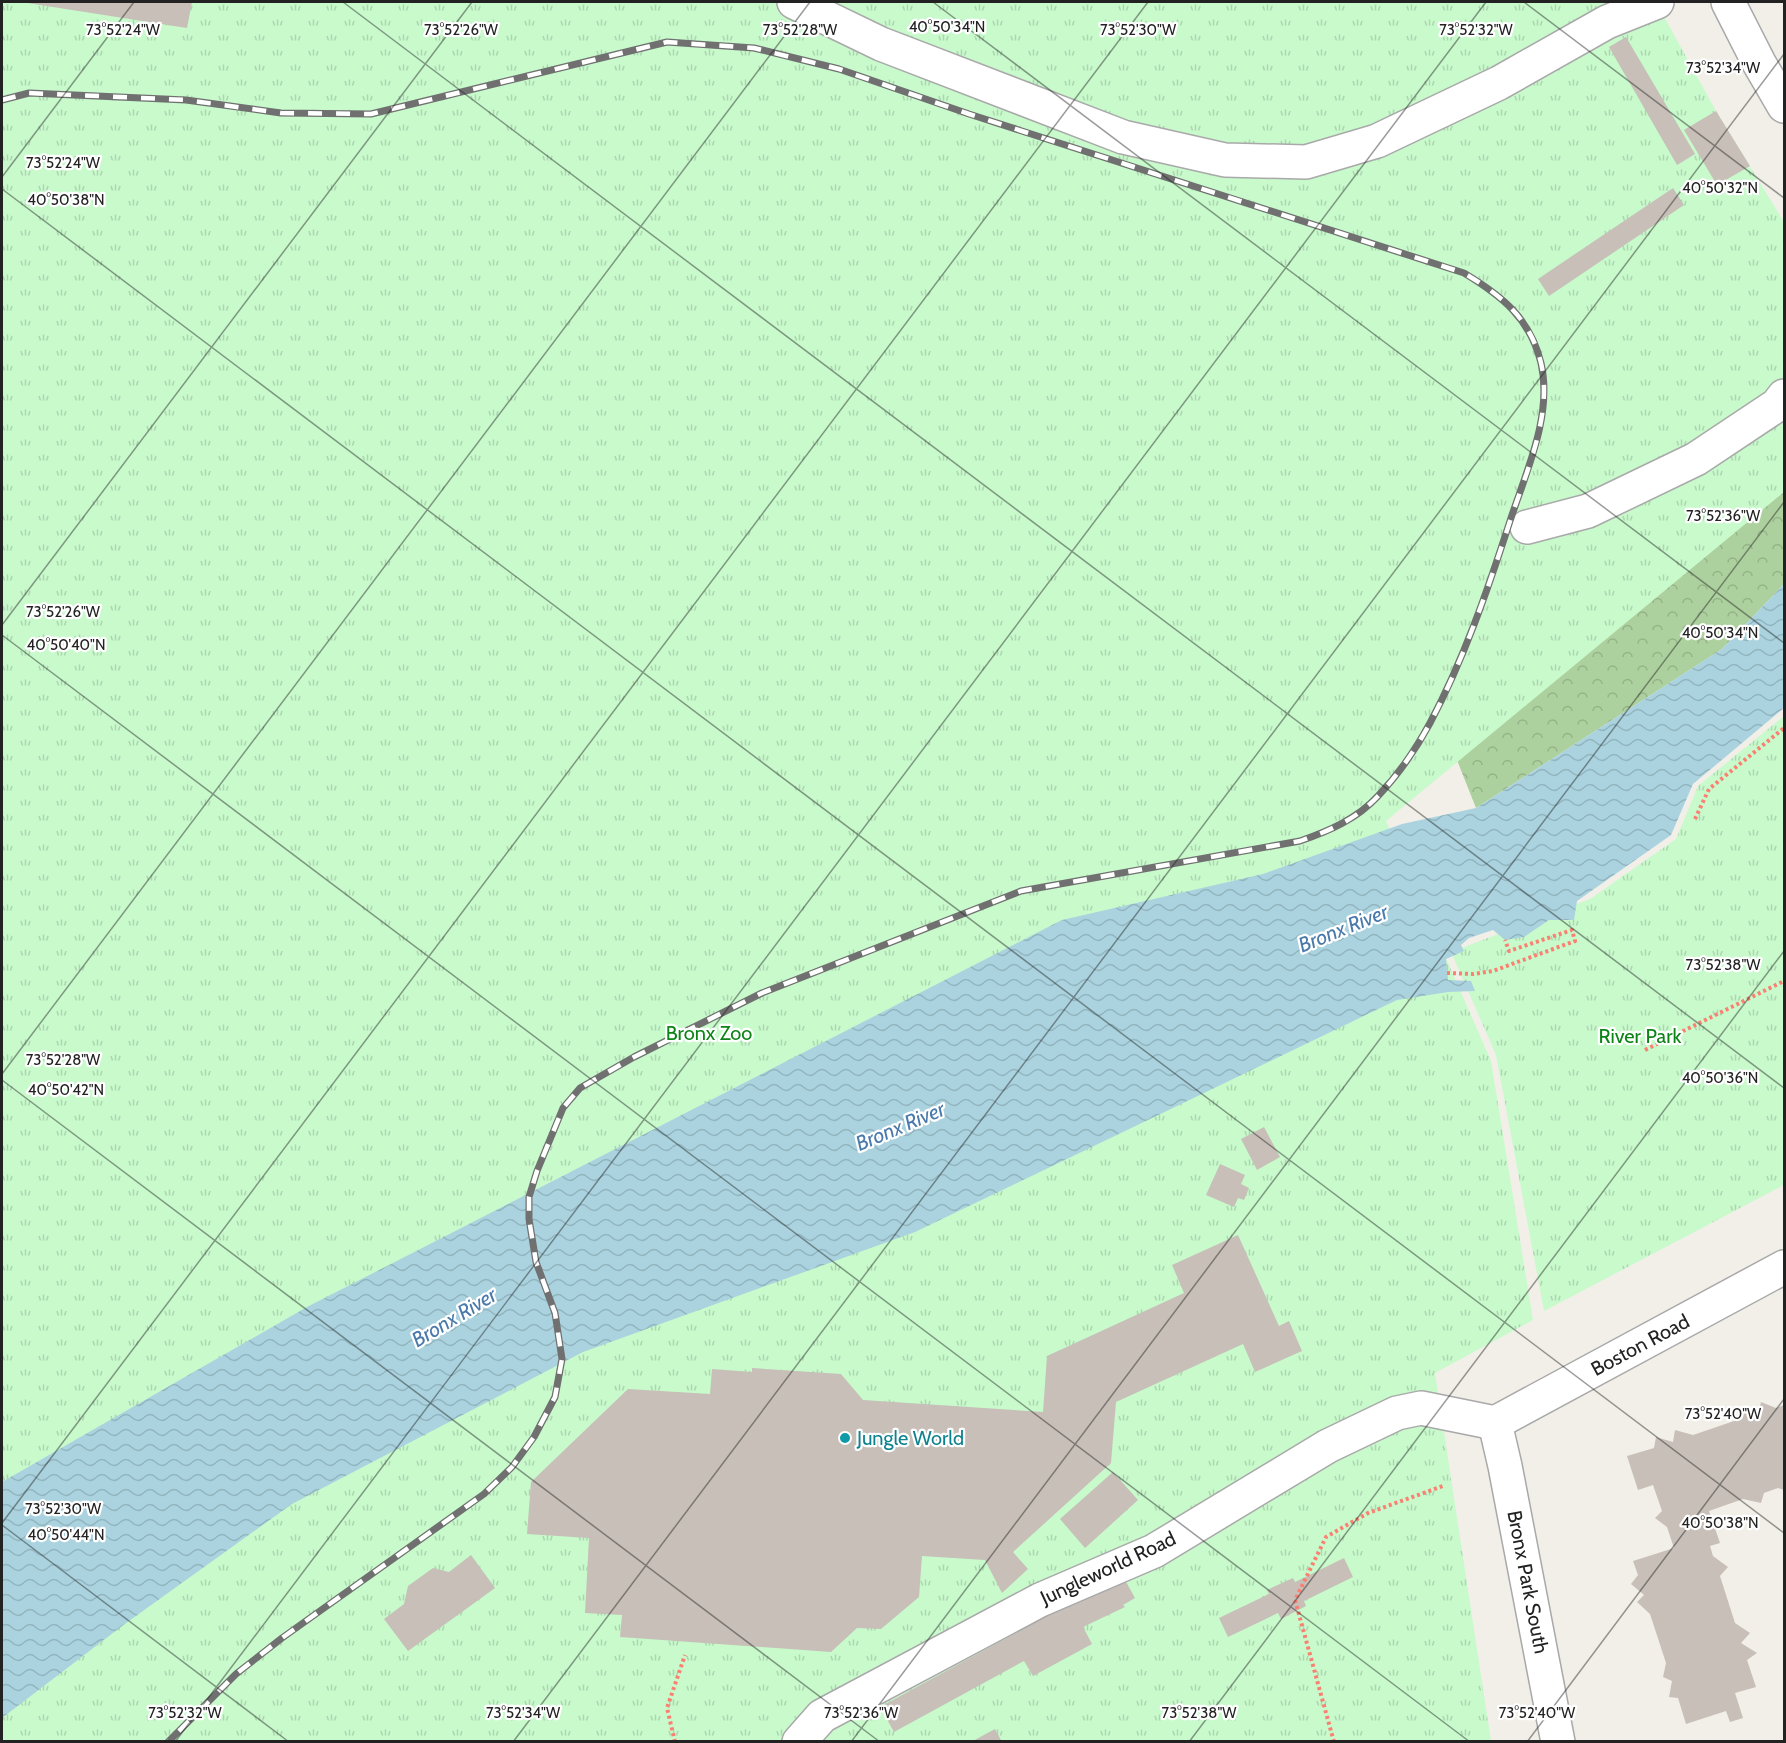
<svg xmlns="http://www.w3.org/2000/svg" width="1786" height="1743" font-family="Cabin,sans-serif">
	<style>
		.forest { fill: url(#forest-crowns) }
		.park { fill: url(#park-tufts) }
		.water { fill: url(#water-waves) }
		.building { fill: #c7bfb8 }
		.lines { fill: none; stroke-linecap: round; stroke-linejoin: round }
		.minor-casing { stroke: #a9a9a9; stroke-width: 36 }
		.path { stroke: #fa8072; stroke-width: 4; stroke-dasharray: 3 3; stroke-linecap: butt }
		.minor { stroke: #fff; stroke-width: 33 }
		.rail-casing { stroke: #707070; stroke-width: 7 }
		.rail { stroke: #fff; stroke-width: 4.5; stroke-dasharray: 14; stroke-linecap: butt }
		.ticks { fill: none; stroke: #222; stroke-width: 1.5; stroke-opacity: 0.45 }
		.culture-dot { fill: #0f9aa8; stroke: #fff; stroke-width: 2 }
		.labels { text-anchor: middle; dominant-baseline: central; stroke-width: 4.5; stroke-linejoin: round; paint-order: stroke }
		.park-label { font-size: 20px; fill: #0c8416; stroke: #fff }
		.street-label { font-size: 20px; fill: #222; stroke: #fff }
		.culture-label { font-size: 20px; fill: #0d838f; stroke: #fff; text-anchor: start }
		.water-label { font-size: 21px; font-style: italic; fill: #4a7aab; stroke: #fff }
		.ticks-label { font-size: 15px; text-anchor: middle; fill: #222; stroke: #fff; stroke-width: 4.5; stroke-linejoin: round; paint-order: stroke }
	</style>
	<defs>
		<pattern id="forest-crowns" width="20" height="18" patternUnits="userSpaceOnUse" patternTransform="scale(1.5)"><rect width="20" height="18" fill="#add19e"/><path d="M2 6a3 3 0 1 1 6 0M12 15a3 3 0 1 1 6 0" fill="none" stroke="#95b388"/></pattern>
		<pattern id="park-tufts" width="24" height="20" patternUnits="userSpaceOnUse" patternTransform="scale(1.5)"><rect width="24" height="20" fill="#c8facc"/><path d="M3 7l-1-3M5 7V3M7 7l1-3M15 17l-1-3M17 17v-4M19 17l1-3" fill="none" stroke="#acd6af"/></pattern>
		<pattern id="water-waves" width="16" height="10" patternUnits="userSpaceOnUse" patternTransform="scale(1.5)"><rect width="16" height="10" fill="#aad3df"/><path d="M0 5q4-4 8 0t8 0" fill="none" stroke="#92b5bf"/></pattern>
	</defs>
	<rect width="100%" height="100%" fill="#f2efe9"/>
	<!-- forest -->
	<polygon class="forest" points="1784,429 1784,584 1722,649 1476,808 1449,740"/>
	<!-- park -->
	<g class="park">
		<polygon points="2,2 1656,2 1716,111 1784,222 1784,492 1386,821 1491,1061 1533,1320 1435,1373 1491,1741 2,1742"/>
		<polygon points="1784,716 1784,1185 1544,1311 1496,1055 1451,952 1590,899 1676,839 1698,786"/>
	</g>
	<!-- water -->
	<polygon class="water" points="1784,584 1784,708 1693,784 1671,835 1577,901 1574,920 1549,920 1524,937 1505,940 1493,930 1469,938 1461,945 1464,951 1446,959 1448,980 1471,981 1475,991 1448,992 1397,1000 915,1232 583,1352 292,1504 122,1626 2,1718 2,1482 307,1307 1062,920 1263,874 1402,824 1476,808 1722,649"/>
	<!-- building -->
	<g class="building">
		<polygon points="21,2 192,2 187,28"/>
		<polygon points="1626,37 1695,154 1677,165 1609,47"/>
		<polygon points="1716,111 1750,166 1717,185 1684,130"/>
		<polygon points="1673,188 1684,205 1549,296 1538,279"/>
		<polygon points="1264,1127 1280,1157 1257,1170 1241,1139"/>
		<polygon points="1220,1164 1245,1175 1241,1184 1249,1188 1244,1200 1238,1198 1234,1207 1206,1195"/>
		<polygon points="1238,1235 1279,1326 1289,1321 1302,1351 1255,1372 1243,1344 1116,1402 1111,1463 1013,1552 1028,1569 1002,1593 985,1560 922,1556 919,1597 881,1629 857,1628 831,1652 620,1637 622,1615 585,1613 589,1538 527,1534 531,1482 628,1389 710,1394 712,1369 752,1372 752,1368 841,1374 863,1400 1043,1412 1047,1356 1184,1293 1172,1265"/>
		<polygon points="1761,1402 1776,1408 1784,1405 1784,1490 1778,1488 1764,1493 1761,1503 1743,1499 1709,1511 1720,1543 1710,1546 1713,1556 1728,1567 1720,1576 1735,1623 1750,1633 1741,1643 1757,1653 1747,1660 1756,1687 1735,1693 1743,1718 1730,1722 1726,1711 1686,1724 1678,1698 1669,1697 1672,1681 1663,1677 1666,1663 1650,1614 1637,1602 1644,1595 1631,1584 1638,1575 1633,1561 1674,1548 1667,1527 1655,1518 1662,1511 1653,1485 1638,1490 1627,1456 1654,1448 1656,1437 1673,1442 1675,1430 1693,1435 1740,1419 1741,1409 1758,1414"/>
		<polygon points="1113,1472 1138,1500 1085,1548 1060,1519"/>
		<polygon points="471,1555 495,1588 408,1651 384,1619 404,1604 408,1586 433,1568 449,1572"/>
		<polygon points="1344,1558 1353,1577 1304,1601 1306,1606 1281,1619 1278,1613 1228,1637 1219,1618 1269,1594 1267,1590 1293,1578 1295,1582"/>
		<polygon points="1125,1580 1135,1598 1123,1605 1125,1607 1083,1627 1092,1644 1033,1676 1024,1661 894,1732 880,1707 1067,1605"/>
		<polygon points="995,1729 1002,1742 971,1742"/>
	</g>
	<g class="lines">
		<!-- minor casing -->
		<g class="minor-casing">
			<g id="minor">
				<polyline points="794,2 881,44 1123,137 1225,160 1306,162 1377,141 1499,83 1607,22 1657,2"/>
				<polyline points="1728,2 1759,63 1784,106"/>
				<polyline points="1527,527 1588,511 1696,459 1777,405 1784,396"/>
				<polyline points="1495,1423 1784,1267"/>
				<polyline points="1495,1423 1505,1466 1558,1742"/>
				<polyline points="799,1742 822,1716 1040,1600 1154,1551 1328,1446 1397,1413 1421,1408 1495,1423"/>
			</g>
		</g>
		<!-- path -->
		<g class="path">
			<polyline points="1695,819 1709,789 1784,728"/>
			<polyline points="1447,973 1473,974 1493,971 1575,941 1572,930 1509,951 1505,940"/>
			<polyline points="1645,1050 1784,981"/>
			<polyline points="675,1742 667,1708 685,1655"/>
			<polyline points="1334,1742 1295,1600 1326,1537 1368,1513 1443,1486"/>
		</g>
		<!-- minor -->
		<use href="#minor" class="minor"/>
		<!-- rail casing -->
		<g class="rail-casing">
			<path id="rail" d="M 2,100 L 29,93 L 186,100 L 281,113 L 371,114 L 667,42 L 754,48 L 839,69 L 969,114 L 1464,273 C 1502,296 1530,318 1541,363 C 1553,415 1526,472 1510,521 C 1488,589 1464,659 1430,723 C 1416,749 1398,775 1378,796 C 1357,819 1329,831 1300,841 L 1021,891 L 762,993 L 634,1057 L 580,1088 L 563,1108 L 537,1171 L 529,1197 L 529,1219 L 536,1262 L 555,1313 L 562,1359 L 555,1397 L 534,1437 L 512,1467 L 484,1494 L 282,1638 L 236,1674 L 168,1742"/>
		</g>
		<!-- rail -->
		<use href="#rail" class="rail"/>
	</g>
	<!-- ticks -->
	<path class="ticks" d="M 343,2 L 1784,1088M 933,2 L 1784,643M 1524,2 L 1784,198M 2,177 L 134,2M 2,189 L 1784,1533M 2,625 L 472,2M 2,635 L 1470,1742M 2,1074 L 810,2M 2,1080 L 880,1742M 2,1523 L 1148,2M 2,1525 L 289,1742M 175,1742 L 1486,2M 513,1742 L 1784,54M 851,1742 L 1784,502M 1189,1742 L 1784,951M 1527,1742 L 1784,1399"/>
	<!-- markers -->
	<circle class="culture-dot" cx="845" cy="1438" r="6"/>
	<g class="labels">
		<!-- park labels -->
		<g class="park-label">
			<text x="709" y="1033">Bronx Zoo</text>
			<text x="1640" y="1036">River Park</text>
		</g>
		<!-- street labels -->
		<g class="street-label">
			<text transform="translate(1640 1345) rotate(-28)">Boston Road</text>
			<text transform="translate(1108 1568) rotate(-25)">Jungleworld Road</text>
			<text transform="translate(1528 1582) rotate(79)">Bronx Park South</text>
		</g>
		<!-- culture labels -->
		<g class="culture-label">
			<text x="857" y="1438">Jungle World</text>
		</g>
		<!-- water labels -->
		<g class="water-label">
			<text transform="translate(1343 928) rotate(-22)">Bronx River</text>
			<text transform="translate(900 1126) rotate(-23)">Bronx River</text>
			<text transform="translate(454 1317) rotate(-31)">Bronx River</text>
		</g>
	</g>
	<g class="ticks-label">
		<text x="947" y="32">40°50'34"N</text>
		<text x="123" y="35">73°52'24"W</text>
		<text x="461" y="35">73°52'26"W</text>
		<text x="800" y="35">73°52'28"W</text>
		<text x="1138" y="35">73°52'30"W</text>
		<text x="1476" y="35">73°52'32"W</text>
		<text x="1723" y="73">73°52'34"W</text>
		<text x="63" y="168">73°52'24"W</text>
		<text x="1720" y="193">40°50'32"N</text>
		<text x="66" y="205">40°50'38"N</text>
		<text x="1723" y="521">73°52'36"W</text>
		<text x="63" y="617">73°52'26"W</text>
		<text x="1720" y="638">40°50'34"N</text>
		<text x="66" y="650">40°50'40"N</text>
		<text x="1723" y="970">73°52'38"W</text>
		<text x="63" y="1065">73°52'28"W</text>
		<text x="1720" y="1083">40°50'36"N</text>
		<text x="66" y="1095">40°50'42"N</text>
		<text x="1723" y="1419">73°52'40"W</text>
		<text x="63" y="1514">73°52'30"W</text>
		<text x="1720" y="1528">40°50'38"N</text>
		<text x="66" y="1540">40°50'44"N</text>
		<text x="185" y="1718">73°52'32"W</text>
		<text x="523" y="1718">73°52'34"W</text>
		<text x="861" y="1718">73°52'36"W</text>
		<text x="1199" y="1718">73°52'38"W</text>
		<text x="1537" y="1718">73°52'40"W</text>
	</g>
	<!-- border -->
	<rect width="1786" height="1743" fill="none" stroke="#222222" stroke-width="6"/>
</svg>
